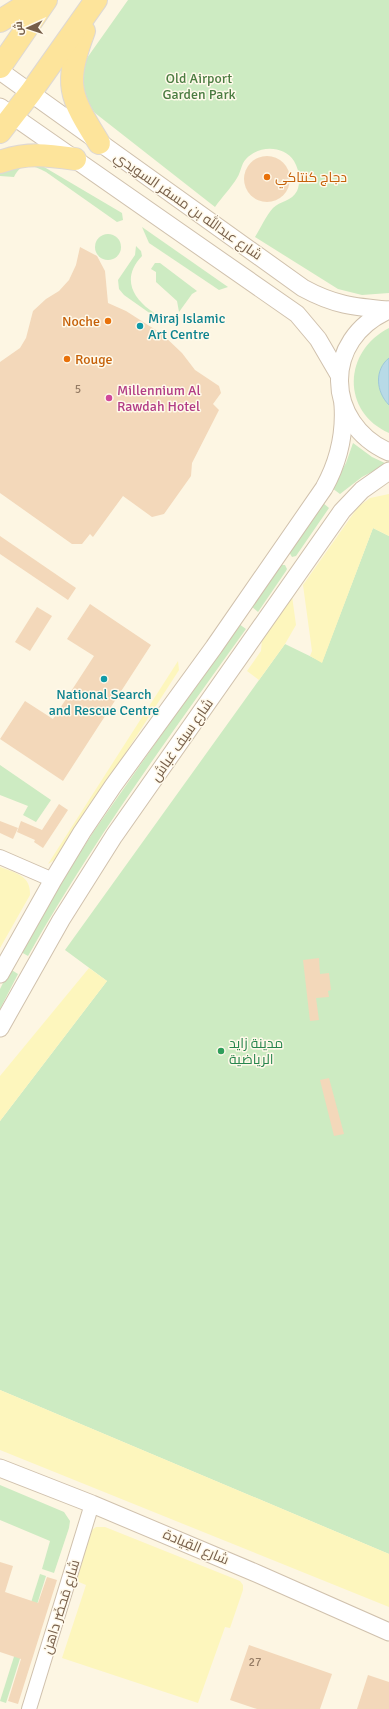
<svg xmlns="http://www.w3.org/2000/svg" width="389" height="1709" font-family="Signika,Cairo,sans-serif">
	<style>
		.green { fill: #cdebc2 }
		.sand { fill: #fdf6bd }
		.water { fill: #b8dae7; stroke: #9ec8d9 }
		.building { fill: #f3d8ba }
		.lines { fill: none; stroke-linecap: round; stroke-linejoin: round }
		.minor-casing { stroke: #d0c1ad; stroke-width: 16 }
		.tertiary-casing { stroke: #d0c1ad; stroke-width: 19 }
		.primary-casing { stroke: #ded8d3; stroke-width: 24 }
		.minor { stroke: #fff; stroke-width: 14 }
		.tertiary { stroke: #fff; stroke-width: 17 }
		.primary { stroke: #fde49b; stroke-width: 22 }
		.food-dot { fill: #e8710a; stroke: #fff9ea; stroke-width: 1.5 }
		.culture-dot { fill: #0f9aa8; stroke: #fff9ea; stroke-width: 1.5 }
		.hotel-dot { fill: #d1479c; stroke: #fff9ea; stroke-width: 1.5 }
		.leisure-dot { fill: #2e9e5b; stroke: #fff9ea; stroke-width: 1.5 }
		.labels { text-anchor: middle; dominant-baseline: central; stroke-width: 3; stroke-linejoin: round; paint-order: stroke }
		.number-label { font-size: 12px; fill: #957c65 }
		.park-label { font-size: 14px; fill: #4b7c41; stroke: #fff9ea }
		.food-label { font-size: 14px; fill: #c56008; stroke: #fff9ea; text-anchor: start }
		.street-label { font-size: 14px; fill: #765e49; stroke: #fff9ea }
		.culture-label { font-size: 14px; fill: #0d838f; stroke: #fff9ea; text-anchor: start }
		.hotel-label { font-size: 14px; fill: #b23c85; stroke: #fff9ea; text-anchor: start }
		.leisure-label { font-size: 14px; fill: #27864d; stroke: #fff9ea; text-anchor: start }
	</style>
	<rect width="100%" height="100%" fill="#fdf6e3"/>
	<!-- green -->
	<g class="green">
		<path d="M 128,0 L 389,0 L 389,293 L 362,295 L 338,289 L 255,237 C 260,229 267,214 273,208 C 280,201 292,201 297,191 C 301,182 299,169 294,161 C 284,145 258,145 246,159 C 241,164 241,172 237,178 C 231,188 222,197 215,207 L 95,113 C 82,95 79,79 87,58 Z"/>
		<path d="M 39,164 L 122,213 L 123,220 L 117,222 L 46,172 C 32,165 22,161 14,177 L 0,176 L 0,172 L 4,169 Z"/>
		<polygon points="142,227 228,287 219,290 149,243"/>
		<circle cx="108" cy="247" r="13"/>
		<path d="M 136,246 L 141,251 L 142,256 C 123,276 130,295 150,310 C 155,313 160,319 166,319 C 170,319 174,316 177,315 L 170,320 L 158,319 L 124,295 L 119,289 L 118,280 L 135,255 Z"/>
		<polygon points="155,263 160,263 197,291 192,294 179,312 177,301 156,282 156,272 151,269"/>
		<path d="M 389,328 L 389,433 C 341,412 343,351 389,328 Z"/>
		<polygon points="353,443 372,457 387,464 362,477 340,494 332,488 346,463"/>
		<polygon points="323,503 329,508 296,556 292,557 289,552"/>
		<polygon points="373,528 389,536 389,1554 0,1390 0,1121 107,981 65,950 285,644 322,662"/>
		<polygon points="280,565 285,565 287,569 286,571 258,612 251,606"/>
		<path d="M 239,624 L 246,629 C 170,735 92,842 28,956 L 21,952 L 60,884 L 94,831 Z"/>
		<polygon points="0,765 51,800 36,822 23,815 28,806 0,795"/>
		<polygon points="10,969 18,974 0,1009 0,989"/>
		<polygon points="0,1485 64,1512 70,1521 69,1528 54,1573 42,1569 50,1541 0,1520"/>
		<polygon points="40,1574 46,1576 6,1703 0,1701"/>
	</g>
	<!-- sand -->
	<g class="sand">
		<polygon points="389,494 389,536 373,528 322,663 310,656 312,651 303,585 358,507 370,498"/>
		<polygon points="292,596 296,625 285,644 259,680 247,671 261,651 262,639"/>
		<polygon points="178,661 179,670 58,858 48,864"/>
		<path d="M 0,867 C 15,873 31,875 30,895 L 0,948 Z"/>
		<polygon points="89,968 107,981 0,1121 0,1076"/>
		<polygon points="0,1390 389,1554 389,1607 0,1450"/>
		<polygon points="96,1527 105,1527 240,1581 243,1585 243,1590 230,1628 225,1627 198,1703 62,1658 86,1585 74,1580 89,1532"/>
	</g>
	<!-- water -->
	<path class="water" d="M 389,358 L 389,405 C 376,392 374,370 389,358 Z"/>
	<!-- building -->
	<g class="building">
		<circle cx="267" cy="179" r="23"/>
		<polygon points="80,247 97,256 105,271 108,303 126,311 162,334 182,353 195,370 219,386 221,393 213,404 219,410 192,463 191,476 164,514 152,517 123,496 93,537 90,534 82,544 72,544 0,493 0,362 20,348 26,338 33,311 46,299 59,291 69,280 76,265"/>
		<polygon points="0,536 76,588 68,600 0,554"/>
		<polygon points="90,604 151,645 63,781 0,739 25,701 53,719 94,656 67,639"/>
		<polygon points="37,607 52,616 30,651 15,642"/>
		<polygon points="59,804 68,810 43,848 34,842 35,840 17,832 21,821 42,830"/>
		<polygon points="0,821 18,828 13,839 0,833"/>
		<polygon points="319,958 320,974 329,973 331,990 328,991 329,997 316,998 319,1020 310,1021 303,960"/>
		<polygon points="329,1078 344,1134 334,1136 320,1080"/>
		<polygon points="0,1562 13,1566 5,1592 38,1603 47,1577 57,1580 18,1704 8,1701 21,1659 0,1652"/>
		<polygon points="249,1645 332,1674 320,1709 257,1709 230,1700"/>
		<polygon points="368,1675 389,1682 389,1709 357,1709"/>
	</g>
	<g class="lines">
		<!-- minor casing -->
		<g class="minor-casing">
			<g id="minor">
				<polyline points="0,857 53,880"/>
				<polyline points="29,1709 92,1504"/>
			</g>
		</g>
		<!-- tertiary casing -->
		<g class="tertiary-casing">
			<g id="tertiary">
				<path d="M 0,71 L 303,288 C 334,305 354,307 388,310"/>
				<polyline points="0,107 297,314 318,339 339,375"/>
				<path d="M 389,310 C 322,339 324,423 389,452"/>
				<path d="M 0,974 L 53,880 L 82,832 L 113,786 L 214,647 L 324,488 C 339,461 345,435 343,405"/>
				<polyline points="0,1028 61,920 114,836 342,511 362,490 389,471"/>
				<polyline points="0,1468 92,1504 258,1574 389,1632"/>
			</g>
		</g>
		<!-- primary casing -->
		<g class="primary-casing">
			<g id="primary">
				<polyline points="0,21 34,0"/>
				<path d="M 84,31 C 64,85 69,95 99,143"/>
				<polyline points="0,67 46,0"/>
				<polyline points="0,132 31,92 96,0"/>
				<path d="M 0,162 C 26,152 48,155 75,159"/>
			</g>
		</g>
		<!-- minor -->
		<use href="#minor" class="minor"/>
		<!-- tertiary -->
		<use href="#tertiary" class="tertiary"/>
		<!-- primary -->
		<use href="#primary" class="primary"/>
	</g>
	<!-- markers -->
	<g class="food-dot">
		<circle cx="267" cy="177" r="4"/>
		<circle cx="108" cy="321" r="4"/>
		<circle cx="67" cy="359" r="4"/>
	</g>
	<g class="culture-dot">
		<circle cx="140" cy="326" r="4"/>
		<circle cx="104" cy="679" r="4"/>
	</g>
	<circle class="hotel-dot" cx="109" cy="398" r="4"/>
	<circle class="leisure-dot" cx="221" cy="1051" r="4"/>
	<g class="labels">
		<!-- number labels -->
		<g class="number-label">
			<text x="78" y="389">5</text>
			<text x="255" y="1662">27</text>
		</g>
		<!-- park labels -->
		<g class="park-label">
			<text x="199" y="78">Old Airport<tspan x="199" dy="16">Garden Park</tspan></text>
		</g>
		<!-- food labels -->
		<g class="food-label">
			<text x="275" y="177">دجاج كنتاكي</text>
			<text x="100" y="321" text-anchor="end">Noche</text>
			<text x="75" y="359">Rouge</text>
		</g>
		<!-- street labels -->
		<g class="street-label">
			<text transform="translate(188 206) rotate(35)">شارع عبدالله بن مسفر السويدي</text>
			<text transform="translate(182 740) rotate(-55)">شارع سيف غباش</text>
			<text transform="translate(196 1547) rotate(23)">شارع القِيادة</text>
			<text transform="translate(61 1607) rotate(-73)">شارع مَحضَر داهن</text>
		</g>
		<!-- culture labels -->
		<g class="culture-label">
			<text x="148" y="318">Miraj Islamic<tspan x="148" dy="16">Art Centre</tspan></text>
			<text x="104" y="694" text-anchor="middle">National Search<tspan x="104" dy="16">and Rescue Centre</tspan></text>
		</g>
		<!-- hotel labels -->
		<g class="hotel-label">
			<text x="117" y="390">Millennium Al<tspan x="117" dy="16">Rawdah Hotel</tspan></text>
		</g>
		<!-- leisure labels -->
		<g class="leisure-label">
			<text x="229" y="1043">مدينة زايد<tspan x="229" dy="16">الرياضية</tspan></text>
		</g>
	</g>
	<!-- north arrow -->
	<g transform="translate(28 28) rotate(267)" stroke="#fff9ea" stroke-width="3" paint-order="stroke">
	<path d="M0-3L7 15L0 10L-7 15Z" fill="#765e49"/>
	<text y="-6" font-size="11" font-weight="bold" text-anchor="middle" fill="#765e49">ش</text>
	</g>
</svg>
